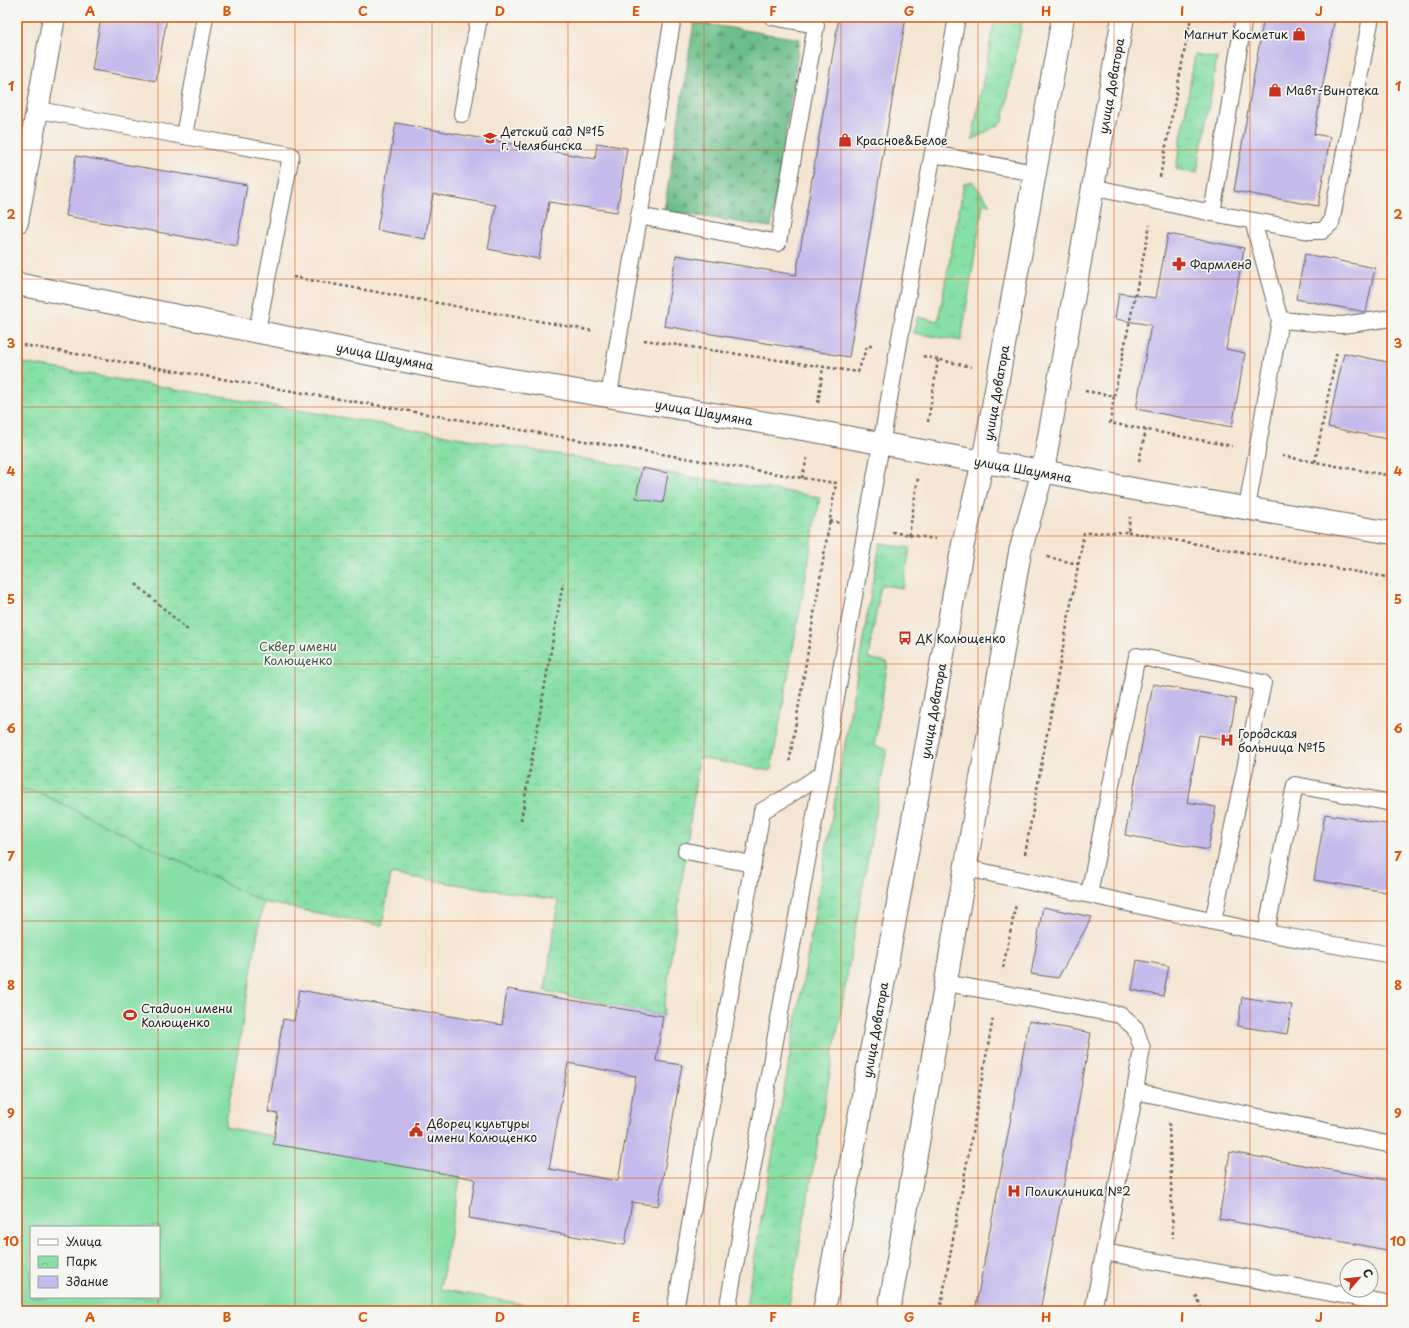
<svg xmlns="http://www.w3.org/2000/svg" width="1409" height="1328" font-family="'Playpen Sans',sans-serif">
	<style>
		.grass { fill: url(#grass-tufts); stroke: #517e60 }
		.forest { fill: url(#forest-firs); stroke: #446d53 }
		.park { fill: url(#park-crowns); stroke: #517e60 }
		.garden { fill: #86dfa5; stroke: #517e60; fill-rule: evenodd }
		.building { fill: #c4baeb; fill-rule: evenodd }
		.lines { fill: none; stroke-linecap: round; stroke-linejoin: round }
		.lane-casing { stroke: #68635c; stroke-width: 18 }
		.street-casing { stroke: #68635c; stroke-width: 24 }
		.secondary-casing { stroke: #68635c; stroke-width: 24 }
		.primary-casing { stroke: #68635c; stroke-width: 24 }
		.path { stroke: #68635c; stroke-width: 2.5; stroke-dasharray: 3 3; stroke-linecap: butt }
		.lane { stroke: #fff; stroke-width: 16 }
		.street { stroke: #fff; stroke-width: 22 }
		.secondary { stroke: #fff; stroke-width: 22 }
		.primary { stroke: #fff; stroke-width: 22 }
		.grid { fill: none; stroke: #de560d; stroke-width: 1; stroke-opacity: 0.55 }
		.labels { text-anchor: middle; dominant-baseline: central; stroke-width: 3.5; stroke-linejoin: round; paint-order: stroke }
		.poi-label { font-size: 12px; fill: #1c1c1c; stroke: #f6f6f2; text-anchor: start }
		.street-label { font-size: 12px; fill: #1c1c1c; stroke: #f6f6f2 }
		.park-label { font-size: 12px; fill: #3c5645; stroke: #f6f6f2 }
		.neatline { fill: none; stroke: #de560d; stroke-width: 1.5 }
		.grid-label { font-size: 13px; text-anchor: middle; font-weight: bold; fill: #de560d }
	</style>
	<defs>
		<pattern id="grass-tufts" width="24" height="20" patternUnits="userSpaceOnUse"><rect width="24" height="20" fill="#86dfa5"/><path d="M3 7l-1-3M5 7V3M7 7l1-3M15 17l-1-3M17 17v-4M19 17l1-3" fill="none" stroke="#73bf8d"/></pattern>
		<pattern id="forest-firs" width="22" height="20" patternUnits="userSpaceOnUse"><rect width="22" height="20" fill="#6cbe8a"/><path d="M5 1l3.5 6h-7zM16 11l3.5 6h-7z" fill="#589a70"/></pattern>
		<pattern id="park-crowns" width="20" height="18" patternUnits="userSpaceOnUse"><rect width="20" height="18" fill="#86dfa5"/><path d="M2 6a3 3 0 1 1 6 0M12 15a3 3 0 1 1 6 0" fill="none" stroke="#73bf8d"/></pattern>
	</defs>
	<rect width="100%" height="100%" fill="#f6f6f2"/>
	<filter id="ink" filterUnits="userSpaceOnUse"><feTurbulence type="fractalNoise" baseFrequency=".025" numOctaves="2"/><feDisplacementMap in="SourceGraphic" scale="8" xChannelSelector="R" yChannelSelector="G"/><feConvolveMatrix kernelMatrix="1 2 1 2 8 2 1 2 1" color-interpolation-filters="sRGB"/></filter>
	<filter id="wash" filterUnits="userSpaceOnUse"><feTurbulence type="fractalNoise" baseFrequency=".012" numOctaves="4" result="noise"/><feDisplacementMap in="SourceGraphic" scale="16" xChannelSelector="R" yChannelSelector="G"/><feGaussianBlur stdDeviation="0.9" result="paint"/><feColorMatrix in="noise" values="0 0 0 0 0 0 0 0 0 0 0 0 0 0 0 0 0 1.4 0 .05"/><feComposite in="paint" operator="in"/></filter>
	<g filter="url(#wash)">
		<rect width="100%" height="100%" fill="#f5e6d3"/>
		<!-- grass -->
		<g class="grass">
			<polygon points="995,17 1023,17 1003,122 972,140"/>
			<polygon points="1203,17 1226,17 1225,23 1202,18"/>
			<polygon points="1195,54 1217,58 1197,173 1176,169"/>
			<polygon points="972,181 990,204 983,204 961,341 914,333 917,317 938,321 964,184"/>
			<polygon points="880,543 910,548 903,588 881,585 868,658 888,662 874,746 887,749 788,1311 745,1311"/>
		</g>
		<!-- forest -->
		<polygon class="forest" points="694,22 800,39 771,227 664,211"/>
		<!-- park -->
		<polygon class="park" points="17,362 668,473 820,497 771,771 699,758 663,1016 545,991 558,900 391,874 382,926 263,902 40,793 17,788"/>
		<!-- garden -->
		<path class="garden" d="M 17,788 L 40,793 L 263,902 L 225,1127 L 461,1173 L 440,1289 L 561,1311 L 17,1311 ZM 31,1227 L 159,1227 L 159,1297 L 31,1297 Z"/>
		<g id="blocks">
			<!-- building -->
			<g class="building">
				<polygon points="101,17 167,17 156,81 92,70"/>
				<polygon points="839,17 906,17 849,357 664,326 676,255 796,275"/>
				<polygon points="1264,17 1335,17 1314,134 1330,137 1318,206 1234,191"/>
				<polygon points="396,123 595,159 597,143 627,148 617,212 549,202 539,259 488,249 496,205 433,194 425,239 377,230"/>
				<polygon points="76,156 247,185 237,246 66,216"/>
				<polygon points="1168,234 1244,248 1226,349 1245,353 1232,427 1136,409 1151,325 1115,319 1119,293 1156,298"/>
				<polygon points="1305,254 1375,268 1366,312 1296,299"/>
				<polygon points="1344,353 1392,363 1392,440 1328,427"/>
				<polygon points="642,468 668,473 663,503 636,498"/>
				<polygon points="1153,684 1236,699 1229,740 1199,735 1187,802 1216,807 1208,850 1125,835"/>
				<polygon points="1325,814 1392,825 1392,893 1314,880"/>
				<polygon points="1043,907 1092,917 1058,978 1031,974"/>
				<polygon points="1137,960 1169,966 1163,996 1132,990"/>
				<path d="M 507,989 L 663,1016 L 656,1061 L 682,1065 L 658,1206 L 632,1202 L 625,1245 L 469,1218 L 475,1179 L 273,1144 L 278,1114 L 268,1112 L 283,1019 L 294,1021 L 299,990 L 502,1025 ZM 568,1063 L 636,1076 L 618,1181 L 549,1169 Z"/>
				<polygon points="1242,997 1292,1005 1287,1034 1238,1026"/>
				<polygon points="1029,1021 1091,1033 1055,1232 1040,1311 975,1311"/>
				<polygon points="1230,1152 1392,1181 1392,1251 1219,1219"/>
			</g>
		</g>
	</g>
	<g filter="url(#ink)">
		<use href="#blocks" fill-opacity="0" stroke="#68635c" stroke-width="1"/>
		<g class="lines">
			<!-- lane casing -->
			<g class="lane-casing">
				<g id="lane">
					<polyline points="205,17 184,136 291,155 257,331"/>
					<polyline points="38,110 184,136"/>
					<polyline points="462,114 479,17"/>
					<polyline points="933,154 1035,173"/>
					<polyline points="1092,187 1212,213 1309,231 1322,231 1331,223 1371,17"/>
					<polyline points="1212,213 1244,17"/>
					<polyline points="639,216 778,243 816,25 772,17"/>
					<polyline points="1280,320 1342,325 1392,318"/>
					<polyline points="609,395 673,17"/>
					<polyline points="1247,508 1280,320 1253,221"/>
					<polyline points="686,851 752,864"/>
					<polyline points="966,868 1266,933 1392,955"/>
					<polyline points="1089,894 1137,656 1263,683 1213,921"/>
					<polyline points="1266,933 1295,785 1392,803"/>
					<polyline points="946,983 1120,1015 1135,1028 1142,1048 1135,1091 1093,1311"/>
					<polyline points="1135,1091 1392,1145"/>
					<polyline points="1104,1252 1392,1304"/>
					<polyline points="675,1311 762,811 783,799 822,774"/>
					<polyline points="727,1311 957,17"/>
				</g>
			</g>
			<!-- street casing -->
			<g class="street-casing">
				<polyline id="street" points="17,222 54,17"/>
			</g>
			<!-- secondary casing -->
			<g class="secondary-casing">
				<g id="secondary">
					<polyline points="17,284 430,366 814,431 983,462"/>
					<polyline points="1043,471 1133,489 1392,533"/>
				</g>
			</g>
			<!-- primary casing -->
			<g class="primary-casing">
				<g id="primary">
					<polyline points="983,462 1043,471"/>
					<polyline points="824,1311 963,544 983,462 1063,17"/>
					<polyline points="889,1311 1020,552 1043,471 1123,17"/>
				</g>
			</g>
			<!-- path -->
			<g class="path">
				<polyline points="1187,34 1214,39"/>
				<polyline points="1160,177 1191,17"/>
				<polyline points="293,277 594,331"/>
				<polyline points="644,340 858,372 867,346 872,346"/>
				<polyline points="17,344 802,478 836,483 789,764"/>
				<polyline points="923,356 972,367"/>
				<polyline points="1085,391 1114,396 1110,423 1232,446"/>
				<polyline points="1114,396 1150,225"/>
				<polyline points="818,403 823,367"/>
				<polyline points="928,422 938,360"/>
				<polyline points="1282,456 1392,476"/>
				<polyline points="1139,461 1146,430"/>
				<polyline points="1315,462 1337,351"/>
				<polyline points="802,478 807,458"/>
				<polyline points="830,521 841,523"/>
				<polyline points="892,532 936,539"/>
				<polyline points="1128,532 1392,578"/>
				<polyline points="909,535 918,478"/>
				<polyline points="1047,557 1078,564"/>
				<polyline points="136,584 190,632"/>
				<polyline points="521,820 563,583"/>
				<polyline points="1025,854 1084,533 1128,532 1130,517"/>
				<polyline points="1003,968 1016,904"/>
				<polyline points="1169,1123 1173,1238"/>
				<polyline points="1196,1295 1203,1311"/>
				<polyline points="940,1311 993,1018"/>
			</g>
			<!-- lane -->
			<use href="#lane" class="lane"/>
			<!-- street -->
			<use href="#street" class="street"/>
			<!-- secondary -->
			<use href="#secondary" class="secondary"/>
			<!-- primary -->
			<use href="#primary" class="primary"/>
		</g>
	</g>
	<!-- grid -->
	<path class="grid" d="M 158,17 L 158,1227M 295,17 L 295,1311M 432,17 L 432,1311M 568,17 L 568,1311M 704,17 L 704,1311M 841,17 L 841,1311M 978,17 L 978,1311M 1114,17 L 1114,1311M 1250,17 L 1250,1311M 17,150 L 1392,150M 17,279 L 1392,279M 17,407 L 1392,407M 17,536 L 1392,536M 17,664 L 1392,664M 17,792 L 1392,792M 17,921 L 1392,921M 17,1049 L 1392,1049M 17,1178 L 1392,1178M 158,1297 L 158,1311"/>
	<!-- icons -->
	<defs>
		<g id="shop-bare" transform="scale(1.08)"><path d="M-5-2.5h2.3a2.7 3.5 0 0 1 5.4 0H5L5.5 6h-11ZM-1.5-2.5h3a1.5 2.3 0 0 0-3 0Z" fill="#c8321e" stroke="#f6f6f2" stroke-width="2.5" paint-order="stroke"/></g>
		<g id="school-bare" transform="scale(1.08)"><path d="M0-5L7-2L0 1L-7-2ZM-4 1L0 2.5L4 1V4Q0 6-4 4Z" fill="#c8321e" stroke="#f6f6f2" stroke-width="2.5" paint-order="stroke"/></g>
		<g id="pharmacy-bare" transform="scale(1.08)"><path d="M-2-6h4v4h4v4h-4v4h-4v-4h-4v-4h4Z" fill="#c8321e" stroke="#f6f6f2" stroke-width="2.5" paint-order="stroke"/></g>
		<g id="bus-bare" transform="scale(1.08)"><path d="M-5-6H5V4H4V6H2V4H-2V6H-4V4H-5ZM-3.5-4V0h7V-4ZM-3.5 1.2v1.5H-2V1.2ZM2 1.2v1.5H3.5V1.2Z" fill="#c8321e" stroke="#f6f6f2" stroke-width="2.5" paint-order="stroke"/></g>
		<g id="hospital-bare" transform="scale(1.08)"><path d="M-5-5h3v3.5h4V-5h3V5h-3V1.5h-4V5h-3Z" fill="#c8321e" stroke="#f6f6f2" stroke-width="2.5" paint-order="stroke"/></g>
		<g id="stadium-bare" transform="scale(1.08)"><path d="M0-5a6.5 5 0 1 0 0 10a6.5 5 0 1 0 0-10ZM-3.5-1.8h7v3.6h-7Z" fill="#c8321e" stroke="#f6f6f2" stroke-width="2.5" paint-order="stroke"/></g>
		<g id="civic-bare" transform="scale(1.08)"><path d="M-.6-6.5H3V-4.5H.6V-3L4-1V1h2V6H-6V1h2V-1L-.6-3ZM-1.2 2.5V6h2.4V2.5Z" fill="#c8321e" stroke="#f6f6f2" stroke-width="2.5" paint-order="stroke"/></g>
	</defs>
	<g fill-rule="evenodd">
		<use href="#shop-bare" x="1299" y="34"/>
		<use href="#shop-bare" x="1275" y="90"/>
		<use href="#school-bare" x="490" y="138"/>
		<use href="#shop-bare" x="845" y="140"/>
		<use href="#pharmacy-bare" x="1179" y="264"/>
		<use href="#bus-bare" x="905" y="638"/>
		<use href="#hospital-bare" x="1227" y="740"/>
		<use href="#stadium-bare" x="130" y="1015"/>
		<use href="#civic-bare" x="416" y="1130"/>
		<use href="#hospital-bare" x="1014" y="1191"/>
	</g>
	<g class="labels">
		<!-- poi labels -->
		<g class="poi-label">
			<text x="1288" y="34" text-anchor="end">Магнит Косметик</text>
			<text x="1286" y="90">Мавт-Винотека</text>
			<text x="501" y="131">Детский сад №15<tspan x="501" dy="14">г. Челябинска</tspan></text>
			<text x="856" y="140">Красное&amp;Белое</text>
			<text x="1190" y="264">Фармленд</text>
			<text x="916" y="638">ДК Колющенко</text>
			<text x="1238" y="733">Городская<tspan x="1238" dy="14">больница №15</tspan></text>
			<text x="141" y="1008">Стадион имени<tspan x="141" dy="14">Колющенко</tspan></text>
			<text x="427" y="1123">Дворец культуры<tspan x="427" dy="14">имени Колющенко</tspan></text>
			<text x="1025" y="1191">Поликлиника №2</text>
		</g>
		<!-- street labels -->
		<g class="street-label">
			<text transform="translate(1111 86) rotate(-80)">улица Доватора</text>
			<text transform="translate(385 356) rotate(11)">улица Шаумяна</text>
			<text transform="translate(996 393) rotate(-80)">улица Доватора</text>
			<text transform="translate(704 412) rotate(10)">улица Шаумяна</text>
			<text transform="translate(1023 469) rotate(10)">улица Шаумяна</text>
			<text transform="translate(933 711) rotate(-80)">улица Доватора</text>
			<text transform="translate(875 1030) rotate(-80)">улица Доватора</text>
		</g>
		<!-- park labels -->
		<g class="park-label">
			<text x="298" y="646">Сквер имени<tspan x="298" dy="14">Колющенко</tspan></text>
		</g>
	</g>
	<!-- margin -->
	<rect width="1409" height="1328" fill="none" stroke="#f6f6f2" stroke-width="44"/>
	<!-- legend -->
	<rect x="30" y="1226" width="130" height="72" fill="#f6f6f2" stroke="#9f9f9c"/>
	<rect x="38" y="1239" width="20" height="6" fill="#ffffff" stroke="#9f9f9c"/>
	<text x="66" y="1246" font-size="12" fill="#1c1c1c">Улица</text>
	<rect x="38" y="1256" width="20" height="12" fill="url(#park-crowns)" stroke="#9f9f9c"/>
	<text x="66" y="1266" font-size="12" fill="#1c1c1c">Парк</text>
	<rect x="38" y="1276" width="20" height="12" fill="#c4baeb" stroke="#9f9f9c"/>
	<text x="66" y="1286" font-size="12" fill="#1c1c1c">Здание</text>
	<!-- north arrow -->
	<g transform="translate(1359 1278) rotate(62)"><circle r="19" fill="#f6f6f2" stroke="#9f9f9c"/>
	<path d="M0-3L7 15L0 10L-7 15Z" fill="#c8321e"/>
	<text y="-6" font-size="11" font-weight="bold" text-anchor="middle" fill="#1c1c1c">С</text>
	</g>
	<rect x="22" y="22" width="1365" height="1284" class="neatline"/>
	<g class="grid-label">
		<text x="90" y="16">A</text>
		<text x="227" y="16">B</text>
		<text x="363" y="16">C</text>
		<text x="500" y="16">D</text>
		<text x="636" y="16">E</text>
		<text x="773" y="16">F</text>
		<text x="909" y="16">G</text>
		<text x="1046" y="16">H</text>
		<text x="1182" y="16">I</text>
		<text x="1319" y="16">J</text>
		<text x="11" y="91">1</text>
		<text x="1398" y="91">1</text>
		<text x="11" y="219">2</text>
		<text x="1398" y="219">2</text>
		<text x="11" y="348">3</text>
		<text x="1398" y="348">3</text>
		<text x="11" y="476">4</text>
		<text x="1398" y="476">4</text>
		<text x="11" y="604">5</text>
		<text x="1398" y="604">5</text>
		<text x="11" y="733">6</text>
		<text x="1398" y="733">6</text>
		<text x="11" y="861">7</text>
		<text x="1398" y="861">7</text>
		<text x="11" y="990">8</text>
		<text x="1398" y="990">8</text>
		<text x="11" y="1118">9</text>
		<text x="1398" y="1118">9</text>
		<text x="11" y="1246">10</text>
		<text x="1398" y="1246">10</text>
		<text x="90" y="1322">A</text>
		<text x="227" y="1322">B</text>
		<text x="363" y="1322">C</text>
		<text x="500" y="1322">D</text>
		<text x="636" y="1322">E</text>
		<text x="773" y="1322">F</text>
		<text x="909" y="1322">G</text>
		<text x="1046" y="1322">H</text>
		<text x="1182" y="1322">I</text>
		<text x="1319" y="1322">J</text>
	</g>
</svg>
